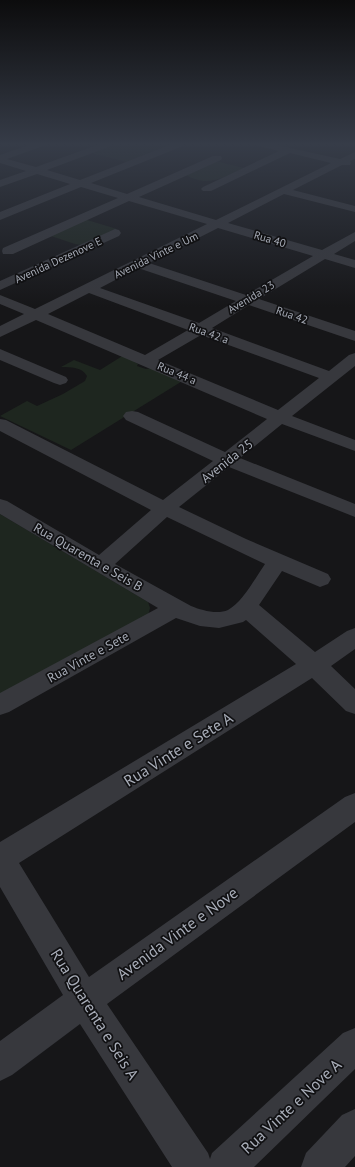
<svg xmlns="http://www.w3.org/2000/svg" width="355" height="1167" font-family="'PT Sans',sans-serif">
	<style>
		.green { fill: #1e261f }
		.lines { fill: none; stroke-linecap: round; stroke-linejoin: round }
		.minor { fill: #37383d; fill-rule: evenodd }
		.labels { text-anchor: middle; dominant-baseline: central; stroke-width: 3.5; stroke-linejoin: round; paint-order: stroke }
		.far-street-label { font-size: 11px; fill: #a8adb8; stroke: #111113 }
		.street-label { font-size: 13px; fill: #a8adb8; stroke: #111113 }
		.near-street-label { font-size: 16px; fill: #a8adb8; stroke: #111113 }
	</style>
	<rect width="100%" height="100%" fill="#161618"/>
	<!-- green -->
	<g class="green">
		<polygon points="115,144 174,144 127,162 91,153"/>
		<path d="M 215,161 L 244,168 C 224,177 208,188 186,175 Z"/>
		<polygon points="84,219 117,229 81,245 75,244 51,236"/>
		<path d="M 124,355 L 138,364 L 137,366 L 146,369 L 152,368 L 184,380 L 71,450 L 0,416 L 27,401 L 37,406 L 63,394 L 85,381 L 87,376 C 82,367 71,367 61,367 L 74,360 L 100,370 Z"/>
		<polygon points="0,514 148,602 150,608 148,616 0,698"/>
	</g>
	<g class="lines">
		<!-- minor -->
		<g class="minor">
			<path d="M 32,144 L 45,144 L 43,146 L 7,159 L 36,167 L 100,144 L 113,144 L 111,146 L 47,170 L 80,180 L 172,144 L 185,144 L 183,146 L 91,183 L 127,194 L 213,156 L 221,156 L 222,158 L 221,160 L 139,197 L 216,220 L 331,163 L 290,153 L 211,191 L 203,191 L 201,189 L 203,187 L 279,151 L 258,146 L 256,144 L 272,144 L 340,159 L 355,152 L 355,159 L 350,161 L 351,163 L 350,165 L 342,165 L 293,190 L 355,206 L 355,212 L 284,194 L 228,223 L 322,250 L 355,232 L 355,241 L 334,254 L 355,260 L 355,268 L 325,259 L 259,299 L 355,331 L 355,341 L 249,305 L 212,328 L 329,371 L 349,355 L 355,353 L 355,366 L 292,416 L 355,440 L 355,451 L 282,424 L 240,458 L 355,504 L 355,517 L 229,467 L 179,507 L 246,539 L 328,574 L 331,579 L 328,584 L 320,587 L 282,571 L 259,605 L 315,652 L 347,631 L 355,628 L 355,649 L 331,666 L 355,689 L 355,714 L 346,711 L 312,678 L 19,863 L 89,977 L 345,797 L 355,793 L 355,822 L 107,1004 L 208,1153 L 210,1159 L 212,1153 L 343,1033 L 355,1028 L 355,1069 L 254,1167 L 172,1167 L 80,1024 L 12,1075 L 0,1081 L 0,1041 L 63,995 L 0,887 L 0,842 L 296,664 L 246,620 L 243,622 L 219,628 L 200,626 L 176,618 L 9,712 L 0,715 L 0,693 L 158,608 L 0,514 L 0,499 L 7,501 L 99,555 L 151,510 L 0,431 L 0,419 L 6,420 L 163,500 L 213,461 L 126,420 L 123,416 L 126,412 L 132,411 L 138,412 L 225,452 L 267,419 L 36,320 L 0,337 L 0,326 L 24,314 L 0,304 L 0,295 L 35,309 L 207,224 L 129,201 L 13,254 L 3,254 L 2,251 L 3,248 L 118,198 L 81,187 L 0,220 L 0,212 L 70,184 L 37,174 L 0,187 L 0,180 L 26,171 L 0,163 L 0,155 ZM 218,228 L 313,256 L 246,295 L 149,263 ZM 138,268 L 236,301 L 199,323 L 100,288 ZM 89,293 L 188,330 L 145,355 L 48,314 ZM 201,335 L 319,378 L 278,410 L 158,360 ZM 167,517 L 265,564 C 256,577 242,603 228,610 C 217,615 201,610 191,606 L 115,564 Z"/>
			<polygon points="115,229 119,230 121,233 119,236 0,290 0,281"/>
			<polygon points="0,349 66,377 68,380 66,383 60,385 54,383 0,360"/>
			<polygon points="355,1109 355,1156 345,1167 301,1167 306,1153 342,1115"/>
		</g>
	</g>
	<!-- sky -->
	<linearGradient id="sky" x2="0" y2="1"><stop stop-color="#0c0c0d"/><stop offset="0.47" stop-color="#363c48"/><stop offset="1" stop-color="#363c48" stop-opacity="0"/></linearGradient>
	<rect width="355" height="307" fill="url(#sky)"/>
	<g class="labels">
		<!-- far-street labels -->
		<g class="far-street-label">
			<text transform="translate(270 239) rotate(16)">Rua 40</text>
			<text transform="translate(156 255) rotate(-26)">Avenida Vinte e Um</text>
			<text transform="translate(58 260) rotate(-25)">Avenida Dezenove E</text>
			<text transform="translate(251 297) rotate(-31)">Avenida 23</text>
			<text transform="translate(292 315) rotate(19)">Rua 42</text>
			<text transform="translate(209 333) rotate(20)">Rua 42 a</text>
			<text transform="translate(177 373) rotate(23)">Rua 44 a</text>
		</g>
		<!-- street labels -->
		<g class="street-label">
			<text transform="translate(227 461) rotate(-38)">Avenida 25</text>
			<text transform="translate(88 557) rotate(30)">Rua Quarenta e Seis B</text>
			<text transform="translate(88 657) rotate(-29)">Rua Vinte e Sete</text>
		</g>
		<!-- near-street labels -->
		<g class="near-street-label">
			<text transform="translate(178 749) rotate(-32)">Rua Vinte e Sete A</text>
			<text transform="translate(177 933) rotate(-36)">Avenida Vinte e Nove</text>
			<text transform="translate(95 1014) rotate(58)">Rua Quarenta e Seis A</text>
			<text transform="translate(291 1106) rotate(-43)">Rua Vinte e Nove A</text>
		</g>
	</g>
</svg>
